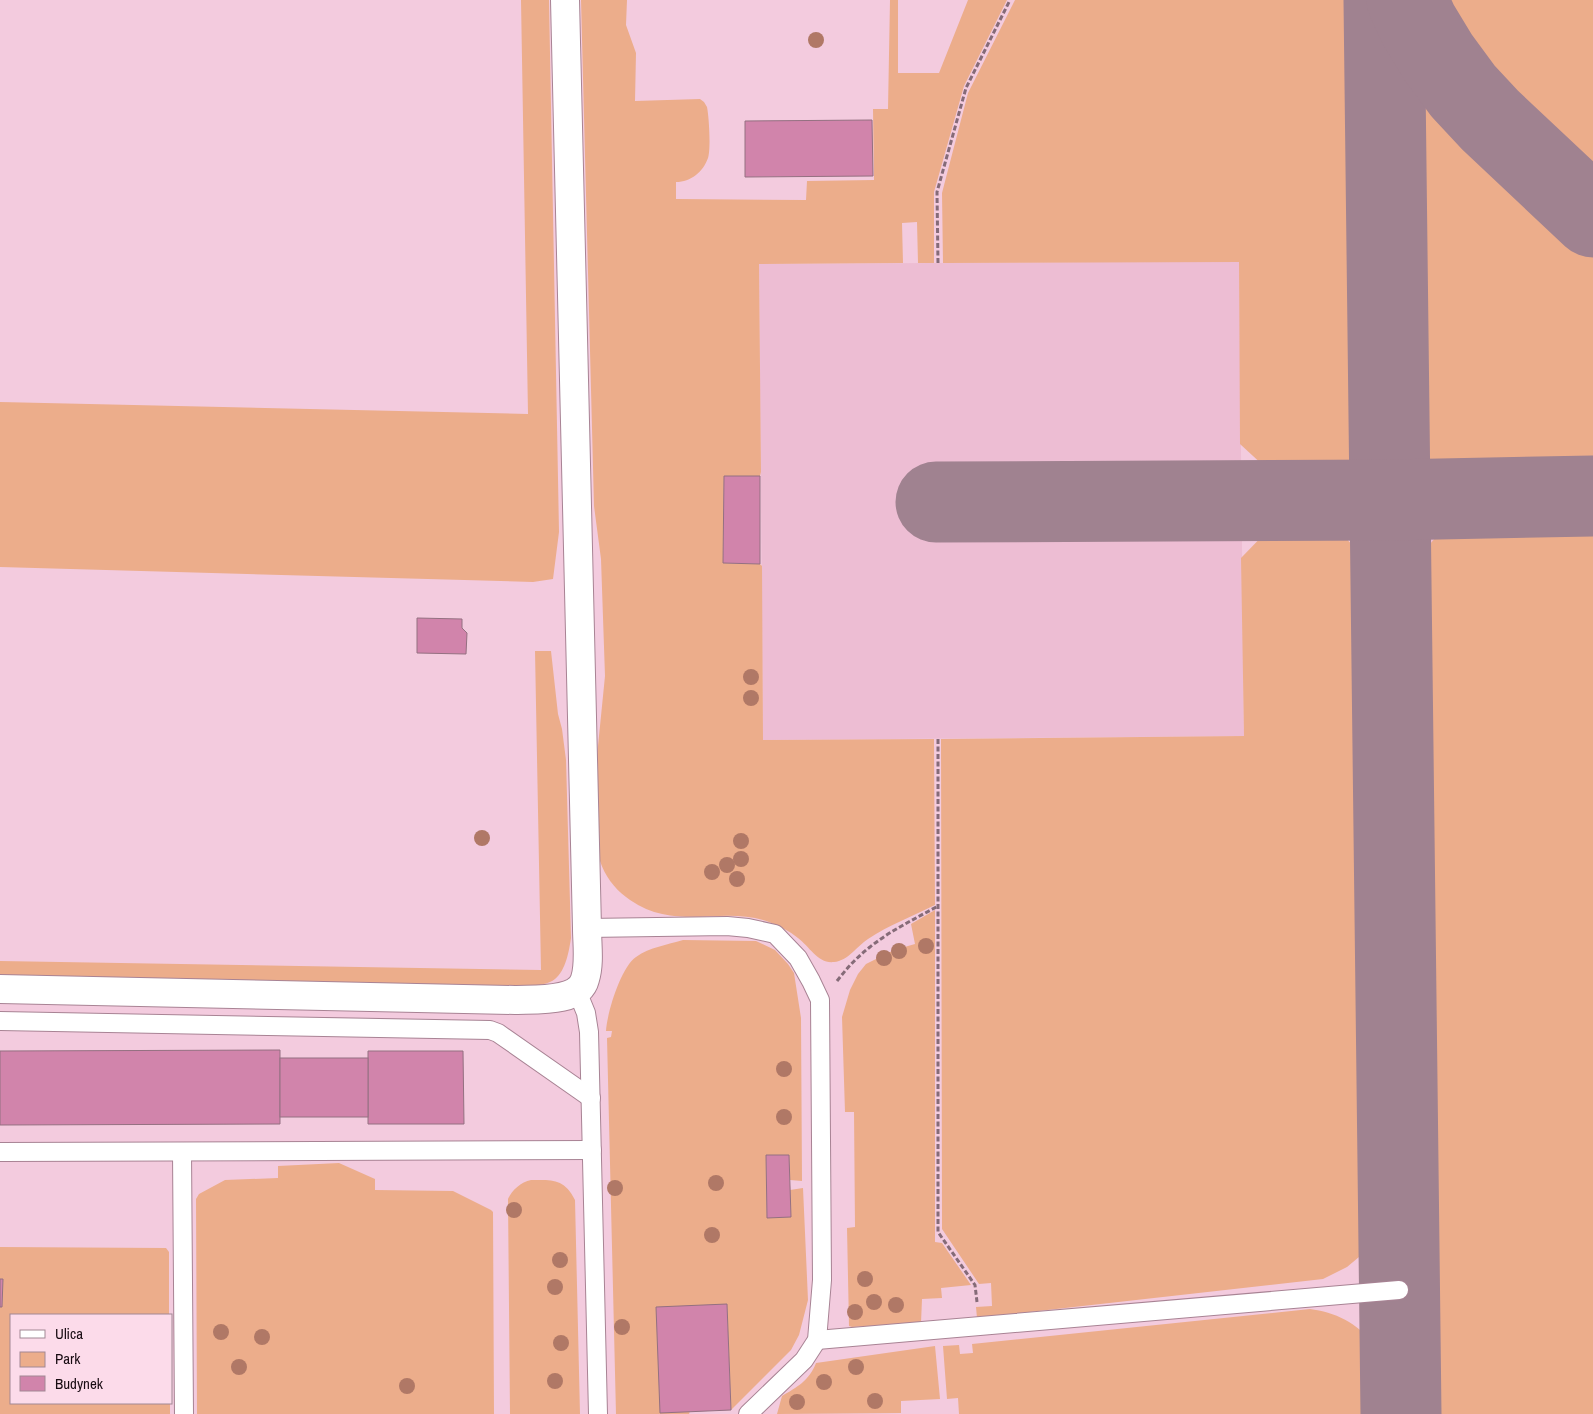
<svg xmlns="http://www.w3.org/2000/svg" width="1593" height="1414" font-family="'Archivo Narrow',sans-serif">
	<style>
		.built { fill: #edbdd3 }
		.green { fill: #ecad8b }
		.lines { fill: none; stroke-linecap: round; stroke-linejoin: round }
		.taxiway { stroke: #a08290; stroke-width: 81 }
		.building { fill: #d184ab; stroke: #947081 }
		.lane-casing { stroke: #a88394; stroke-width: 20 }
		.secondary-casing { stroke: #a88394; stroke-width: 30 }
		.path { stroke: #856b78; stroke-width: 3; stroke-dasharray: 5 2.5; stroke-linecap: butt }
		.lane { stroke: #fff; stroke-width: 18 }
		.secondary { stroke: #fff; stroke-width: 28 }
		.tree { fill: #b07866 }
	</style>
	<rect width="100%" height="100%" fill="#f3cbde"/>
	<!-- built -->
	<g class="built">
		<polygon points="1355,0 1593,0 1593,1414 1373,1414 1364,557"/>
		<polygon points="1239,261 1244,736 763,740 759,264"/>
	</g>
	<!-- green -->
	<g class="green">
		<polygon points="521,0 549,0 559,532 553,579 533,582 0,567 0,402 528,414"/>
		<path d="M 581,0 L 627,0 L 626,25 L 636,53 L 635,101 L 700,99 L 704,102 L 707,107 C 709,117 711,149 708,158 C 703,172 691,182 676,182 L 676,199 L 806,200 L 807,181 L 874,180 L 873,109 L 888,109 L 890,0 L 898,0 L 898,73 L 939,73 L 968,0 L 1007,0 L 964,86 L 934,192 L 934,263 L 918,263 L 917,222 L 902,223 L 903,263 L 759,264 L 761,472 L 760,476 L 724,476 L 723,563 L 760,564 L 762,566 L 763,740 L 934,739 L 935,905 C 913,916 889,925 868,939 C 857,946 848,961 834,962 C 818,964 810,947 798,938 C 789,931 780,926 769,922 C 721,904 674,934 626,897 C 614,888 605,876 600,861 L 597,756 L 605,676 L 601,559 L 594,506 Z"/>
		<polygon points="1015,0 1355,0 1362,479 1277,478 1240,444 1239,262 943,263 942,193 968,93"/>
		<polygon points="1440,0 1593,0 1593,179 1507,98 1455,31"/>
		<polygon points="1410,67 1420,81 1474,144 1552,213 1593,255 1593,475 1425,477 1417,475"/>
		<polygon points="1593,519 1593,1414 1428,1414 1418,558 1449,522"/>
		<polygon points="1282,523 1329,524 1336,528 1364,557 1371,1237 1365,1252 1347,1267 1323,1279 977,1318 976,1307 992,1306 991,1283 979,1284 942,1229 941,739 1244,736 1241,558 1272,526"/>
		<path d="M 535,651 L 551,651 L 558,714 L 562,729 L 566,760 L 571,938 C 569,951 566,970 555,979 C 549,984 539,985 532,986 L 0,976 L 0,961 L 541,970 Z"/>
		<polygon points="935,910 935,1242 942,1243 971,1285 941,1288 942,1298 922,1299 921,1323 852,1327 849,1326 847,1228 855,1227 854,1112 845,1112 842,1017 850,990 858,974 866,964 894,950 915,944 911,924"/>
		<path d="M 683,940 L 756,941 L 775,950 L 788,964 L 794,973 L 801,1018 L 802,1181 L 790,1180 L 789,1155 L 766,1155 L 767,1217 L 791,1217 L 790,1190 L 803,1188 L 808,1300 L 799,1335 L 791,1350 L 731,1410 L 727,1305 L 689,1414 L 616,1414 L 607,1038 L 611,1037 L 612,1031 L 606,1031 C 607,1013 621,967 636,957 C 650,947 667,945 683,940 Z"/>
		<polygon points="339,1163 375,1179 375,1190 453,1191 491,1210 493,1212 494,1414 197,1414 196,1199 199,1194 225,1180 278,1178 278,1166"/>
		<path d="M 531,1180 C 552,1180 564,1178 575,1200 L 580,1414 L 510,1414 L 508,1199 C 512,1190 521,1182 531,1180 Z"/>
		<polygon points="0,1247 166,1248 169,1252 169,1315 11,1315 11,1403 170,1403 170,1414 0,1414 0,1307 2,1306 3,1279 0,1279"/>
		<path d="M 1310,1309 C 1334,1312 1359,1323 1372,1344 L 1373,1414 L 959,1414 L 958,1398 L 947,1399 L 943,1346 L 959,1345 L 960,1354 L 973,1353 L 972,1344 Z"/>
		<path d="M 935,1346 L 940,1399 L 901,1401 L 901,1413 L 777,1414 L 782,1396 C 797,1387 809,1381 816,1363 Z"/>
	</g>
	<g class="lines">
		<!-- taxiway -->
		<g class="taxiway">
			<polyline points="1384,0 1401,1414"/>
			<polyline points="1407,0 1418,24 1438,57 1463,91 1490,120 1593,217"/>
			<polyline points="936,502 1390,500 1593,496"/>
		</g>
	</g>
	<!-- building -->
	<g class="building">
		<polygon points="872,120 873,176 745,177 745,121"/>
		<polygon points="724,476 760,476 760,564 723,563"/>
		<polygon points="417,618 462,619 462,628 467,633 466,654 417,653"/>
		<polygon points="280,1050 280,1124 0,1125 0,1051"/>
		<polygon points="368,1051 463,1051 464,1124 368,1124"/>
		<rect x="280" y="1058" width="88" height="59"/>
		<polygon points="766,1155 789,1155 791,1217 767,1218"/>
		<polygon points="0,1279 3,1279 2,1307 0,1307"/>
		<polygon points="727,1304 731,1410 660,1413 656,1307"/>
	</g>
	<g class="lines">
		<!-- lane casing -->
		<g class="lane-casing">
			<g id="lane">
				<polyline points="587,928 727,926 748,928 775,934 798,958 811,981 820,1000 822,1280 817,1340 804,1360 748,1414"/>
				<polyline points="577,991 586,1013 589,1032 598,1414"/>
				<polyline points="0,1021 490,1030 498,1033 591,1098"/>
				<polyline points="0,1152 592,1150"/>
				<polyline points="182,1152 184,1414"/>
				<polyline points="817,1340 1399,1290"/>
			</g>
		</g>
		<!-- secondary casing -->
		<g class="secondary-casing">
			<path id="secondary" d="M 0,989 L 515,1000 C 535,999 579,1003 585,979 C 590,963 587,944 587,928 L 565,0"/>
		</g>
		<!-- path -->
		<g class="path">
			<polyline points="938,263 937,192 966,88 1010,0"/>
			<polyline points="938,739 938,1232 975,1285 977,1302"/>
			<path d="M 837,981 C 847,968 857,957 870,947 C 891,930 915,919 938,906"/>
		</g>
		<!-- lane -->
		<use href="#lane" class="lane"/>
		<!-- secondary -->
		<use href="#secondary" class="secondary"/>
	</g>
	<!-- trees -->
	<g class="tree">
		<circle cx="816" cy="40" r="8"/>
		<circle cx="751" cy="677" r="8"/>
		<circle cx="751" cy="698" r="8"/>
		<circle cx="482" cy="838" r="8"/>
		<circle cx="741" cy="841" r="8"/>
		<circle cx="741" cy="859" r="8"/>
		<circle cx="727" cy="865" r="8"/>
		<circle cx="712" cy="872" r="8"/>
		<circle cx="737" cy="879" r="8"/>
		<circle cx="926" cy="946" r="8"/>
		<circle cx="899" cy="951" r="8"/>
		<circle cx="884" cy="958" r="8"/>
		<circle cx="784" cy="1069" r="8"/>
		<circle cx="784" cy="1117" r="8"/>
		<circle cx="716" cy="1183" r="8"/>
		<circle cx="615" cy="1188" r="8"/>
		<circle cx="514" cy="1210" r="8"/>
		<circle cx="712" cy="1235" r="8"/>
		<circle cx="560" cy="1260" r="8"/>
		<circle cx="865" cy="1279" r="8"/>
		<circle cx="555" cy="1287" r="8"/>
		<circle cx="874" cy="1302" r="8"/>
		<circle cx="896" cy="1305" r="8"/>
		<circle cx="855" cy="1312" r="8"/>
		<circle cx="622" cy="1327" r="8"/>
		<circle cx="221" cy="1332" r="8"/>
		<circle cx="262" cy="1337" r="8"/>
		<circle cx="561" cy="1343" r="8"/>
		<circle cx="239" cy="1367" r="8"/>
		<circle cx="856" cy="1367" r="8"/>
		<circle cx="555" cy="1381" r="8"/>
		<circle cx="824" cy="1382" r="8"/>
		<circle cx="407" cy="1386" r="8"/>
		<circle cx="875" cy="1401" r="8"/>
		<circle cx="797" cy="1402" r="8"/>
	</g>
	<!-- legend -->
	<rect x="10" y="1314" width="162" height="90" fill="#fcdbea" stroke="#a18894"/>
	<rect x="20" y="1330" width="25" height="8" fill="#ffffff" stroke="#a18894"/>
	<text x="55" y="1339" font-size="15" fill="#180b12">Ulica</text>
	<rect x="20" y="1352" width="25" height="15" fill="#ecad8b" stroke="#a18894"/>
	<text x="55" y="1364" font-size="15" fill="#180b12">Park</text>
	<rect x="20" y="1376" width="25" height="15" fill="#d184ab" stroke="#a18894"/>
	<text x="55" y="1389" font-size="15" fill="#180b12">Budynek</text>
</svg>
